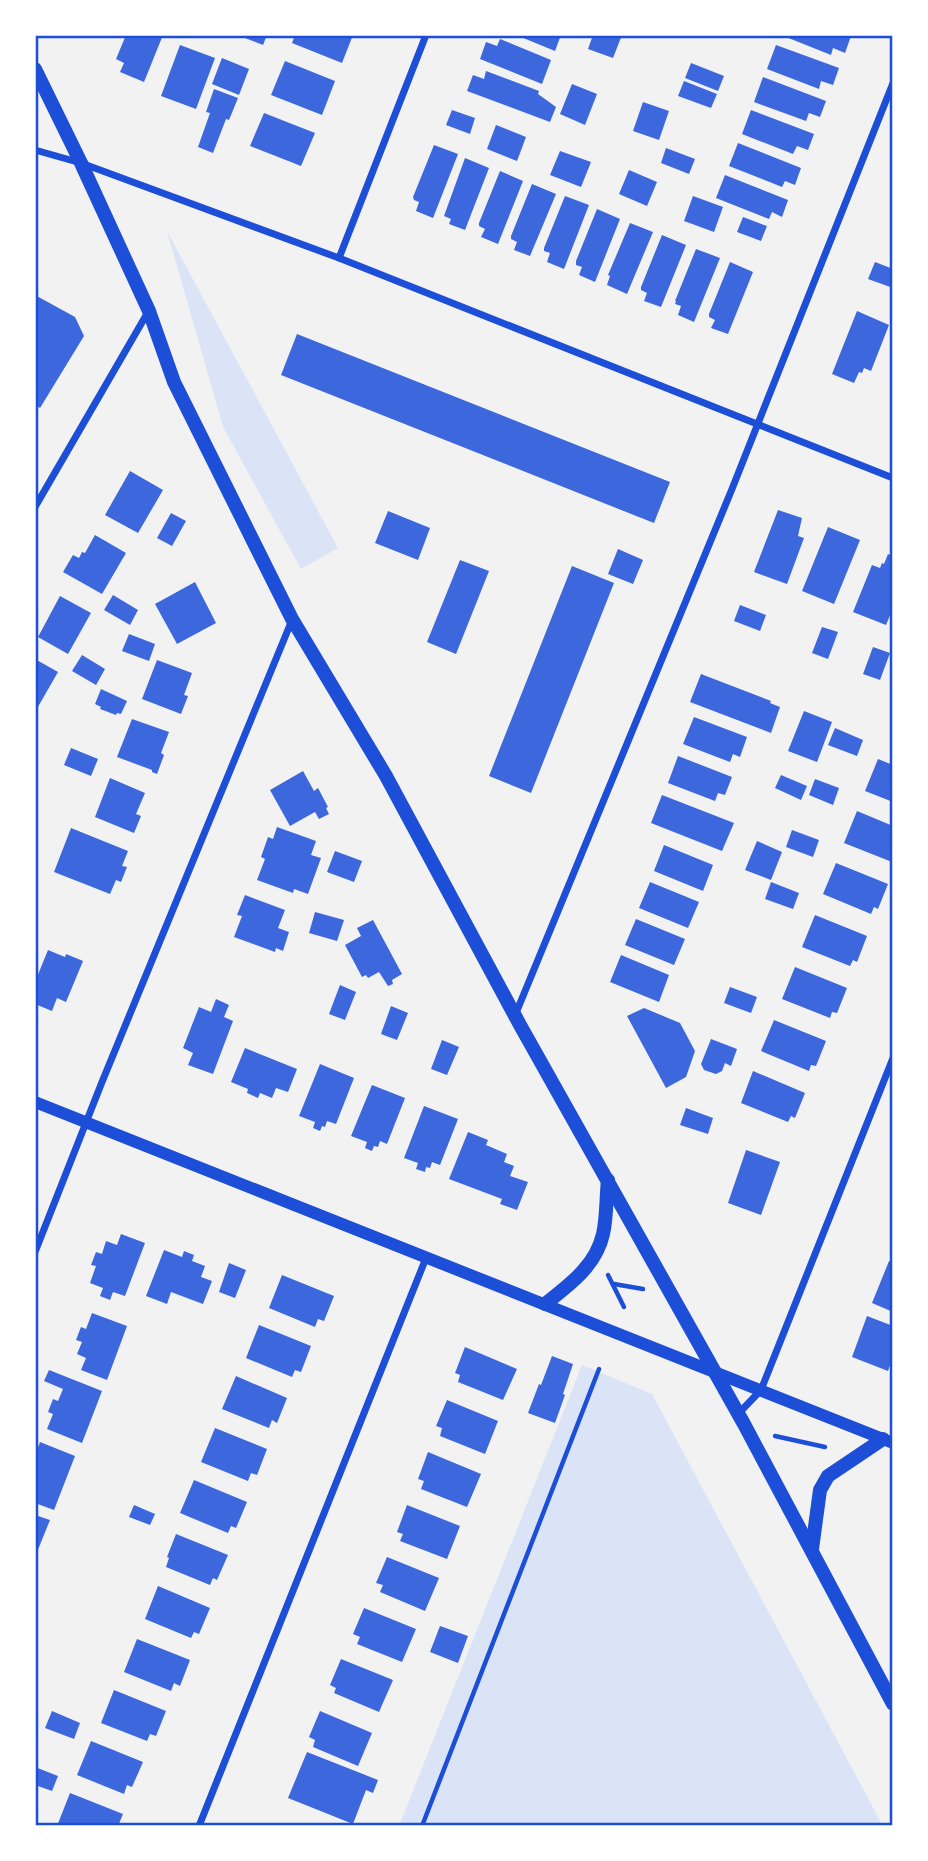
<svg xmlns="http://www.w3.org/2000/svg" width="928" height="1861" font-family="'Asap Condensed',sans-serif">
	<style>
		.green { fill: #dbe4f7 }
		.building { fill: #3d67dc }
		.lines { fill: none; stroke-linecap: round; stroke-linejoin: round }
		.path { stroke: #1d4ed8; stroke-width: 4.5 }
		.minor { stroke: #1d4ed8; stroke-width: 7 }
		.tertiary { stroke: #1d4ed8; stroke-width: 12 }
		.secondary { stroke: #1d4ed8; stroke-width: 14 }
		.neatline { fill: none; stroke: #1d4ed8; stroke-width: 2.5 }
	</style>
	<rect width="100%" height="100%" fill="#f2f2f2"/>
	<!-- green -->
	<g class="green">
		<polygon points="167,231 338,548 301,569 223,427"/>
		<polygon points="582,1365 652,1394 883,1826 399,1826"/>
	</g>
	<!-- building -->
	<g class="building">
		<polygon points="126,35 163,35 144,82 120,72 124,63 116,59"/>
		<polygon points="237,35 267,35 263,45"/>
		<polygon points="295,35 353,35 342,63 292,43"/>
		<polygon points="516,35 561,35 555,51"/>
		<polygon points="593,35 622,35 613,58 588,49"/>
		<polygon points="781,35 848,35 851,36 845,53 833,48 831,55"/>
		<polygon points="500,39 551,60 542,84 480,59 486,42 497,46"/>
		<polygon points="180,45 215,58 196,109 161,96"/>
		<polygon points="776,45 839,68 833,85 821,81 819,89 767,69"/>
		<polygon points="222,58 249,69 239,95 212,84"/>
		<polygon points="285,61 335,81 322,115 271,95"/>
		<polygon points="691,63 724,76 718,91 685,78"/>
		<polygon points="486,71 539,91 538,94 556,107 550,122 467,91 473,75 484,79"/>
		<polygon points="763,77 826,101 820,117 809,113 806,121 754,102"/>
		<polygon points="684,81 717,94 711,108 678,96"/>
		<polygon points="572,84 597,94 585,125 560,114"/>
		<polygon points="214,89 238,98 229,120 226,119 213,153 198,147 210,113 206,112"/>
		<polygon points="643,102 669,111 659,140 633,131"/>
		<polygon points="452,110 475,118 470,134 446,125"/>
		<polygon points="751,110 814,134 808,150 797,146 793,154 742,134"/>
		<polygon points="264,113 315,133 301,166 250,146"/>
		<polygon points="496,125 526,137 517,161 487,149"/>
		<polygon points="738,143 801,168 795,185 785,181 782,187 729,166"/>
		<polygon points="434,145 458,154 433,218 416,211 419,202 414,200 413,197"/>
		<polygon points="666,148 695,159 689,174 661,163"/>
		<polygon points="560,151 591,162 581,187 550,175"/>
		<polygon points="465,158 489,168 465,230 449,224 451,219 444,216"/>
		<polygon points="629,170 657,182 647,206 619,194"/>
		<polygon points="500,171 523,181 498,244 481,237 485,229 479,226 479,223"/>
		<polygon points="725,175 788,200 782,217 772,212 769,219 716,198"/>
		<polygon points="532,184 556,194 530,256 514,250 517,242 511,239 511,236"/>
		<polygon points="565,196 589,205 564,269 547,262 550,253 544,251 544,248"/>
		<polygon points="693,196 723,207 714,232 684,221"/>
		<polygon points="597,209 620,219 595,282 579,275 582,267 576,265 576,261"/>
		<polygon points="743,217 767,226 761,241 737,232"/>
		<polygon points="630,223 653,232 627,294 607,285 610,276 608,275"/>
		<polygon points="662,235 686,245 661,307 644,301 647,293 641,290 641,287"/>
		<polygon points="696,249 720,258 694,322 678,315 681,306 675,304 676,301 675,301"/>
		<polygon points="730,262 753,272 728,334 711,328 715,320 709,317 709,314"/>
		<polygon points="875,262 893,269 893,288 868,279"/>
		<polygon points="35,295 75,317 84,336 40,408 35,405"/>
		<polygon points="857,311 889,325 871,371 864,368 862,373 859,372 854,383 832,374"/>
		<polygon points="297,334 670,482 654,523 281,375"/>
		<polygon points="130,471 163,490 138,533 105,515"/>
		<polygon points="778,510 802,518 798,536 804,538 787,584 754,572"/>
		<polygon points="388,511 430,528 418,560 375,543"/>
		<polygon points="171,513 186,521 172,546 157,538"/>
		<polygon points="828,527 860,540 834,604 802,591"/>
		<polygon points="95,535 126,553 102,594 63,572 73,555 79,558 82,552 85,553"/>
		<polygon points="618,549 643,560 633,584 608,574"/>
		<polygon points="888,554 893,556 893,608 886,625 853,612 872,565 880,568 882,563 884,564"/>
		<polygon points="460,560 489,571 456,654 427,642"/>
		<polygon points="572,566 614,583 531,793 489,776"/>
		<polygon points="195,582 216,623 177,644 155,604"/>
		<polygon points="113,595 138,610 130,625 104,610"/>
		<polygon points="60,596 91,613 68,654 38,637"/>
		<polygon points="740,605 766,615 760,631 734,621"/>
		<polygon points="822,627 838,632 828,659 812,653"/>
		<polygon points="129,634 155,644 149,661 122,651"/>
		<polygon points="873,647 890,653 880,680 863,674"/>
		<polygon points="82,655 105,669 96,685 72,671"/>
		<polygon points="35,659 58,672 35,712"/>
		<polygon points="157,660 192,673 184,695 188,696 181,714 142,699"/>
		<polygon points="701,674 771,701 770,703 780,707 771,733 690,702"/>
		<polygon points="101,689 127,701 121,714 117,713 116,715 100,709 101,707 95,704"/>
		<polygon points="804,711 832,722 817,762 788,751"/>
		<polygon points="694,717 747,737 740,757 733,754 730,762 683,744"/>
		<polygon points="132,719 169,732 161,753 164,755 157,774 152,772 152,770 117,757"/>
		<polygon points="835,728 863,740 857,756 828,745"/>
		<polygon points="71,748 98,759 91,776 64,765"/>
		<polygon points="678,756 732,777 725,795 718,793 715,801 668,783"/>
		<polygon points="878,759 893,765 893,802 865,791"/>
		<polygon points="303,771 314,791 318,788 328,807 326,808 329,814 319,819 315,812 290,826 270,790"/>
		<polygon points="781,775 807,786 801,800 775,788"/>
		<polygon points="110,778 145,793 136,814 141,816 134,833 95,817"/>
		<polygon points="815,779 839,788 833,805 809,795"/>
		<polygon points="662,795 734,823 722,851 651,823"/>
		<polygon points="857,811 893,826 892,862 844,843"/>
		<polygon points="277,827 316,841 311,855 321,858 308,894 294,889 293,893 257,880 265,859 261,857 268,837 273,839"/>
		<polygon points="71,828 128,851 122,866 127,867 121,882 116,880 110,894 54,872"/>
		<polygon points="792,830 819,840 813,857 786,847"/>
		<polygon points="757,841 782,852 771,880 745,870"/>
		<polygon points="664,845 713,865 703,891 654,871"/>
		<polygon points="335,851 362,861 354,882 327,872"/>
		<polygon points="836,863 888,884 878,909 874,907 871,914 823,894"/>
		<polygon points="650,882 699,902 688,928 639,908"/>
		<polygon points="771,882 799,893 793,909 765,899"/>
		<polygon points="245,895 285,910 278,928 289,932 283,951 276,948 275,952 234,937 242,916 237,915"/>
		<polygon points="315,912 344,920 337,941 309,933"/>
		<polygon points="815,915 867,936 857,962 853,960 850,966 802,947"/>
		<polygon points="636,919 685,939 674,965 625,945"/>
		<polygon points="373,920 402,974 392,980 393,984 388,986 379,972 368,978 366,975 362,977 345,945 361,936 357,928"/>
		<polygon points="48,950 65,957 66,954 83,961 66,1002 57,998 52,1011 35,1004 35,982"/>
		<polygon points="621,955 669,975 659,1002 610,982"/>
		<polygon points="795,967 847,988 837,1013 832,1012 830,1018 782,999"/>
		<polygon points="340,985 356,992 345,1020 329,1014"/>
		<polygon points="730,987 757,997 751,1013 724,1003"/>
		<polygon points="216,999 229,1005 224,1017 233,1021 213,1074 188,1065 193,1053 183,1048 199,1007 211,1012"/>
		<polygon points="391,1006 408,1013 397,1040 381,1034"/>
		<polygon points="644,1008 680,1023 695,1051 686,1077 666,1088 627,1016"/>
		<polygon points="774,1020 826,1041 816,1066 811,1065 809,1071 761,1051"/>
		<polygon points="711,1039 737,1049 731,1066 725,1063 722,1071 716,1074 704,1070 701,1064"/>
		<polygon points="442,1040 459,1047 447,1075 431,1069"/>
		<polygon points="245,1048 297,1069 288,1092 276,1088 272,1098 260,1093 258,1098 247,1093 248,1089 231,1082"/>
		<polygon points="320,1064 354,1078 336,1124 327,1121 325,1127 322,1126 320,1131 313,1128 315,1122 299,1116"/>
		<polygon points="753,1071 805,1093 795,1118 791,1116 788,1122 741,1103"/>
		<polygon points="372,1085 405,1098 387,1144 380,1141 378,1147 374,1146 372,1151 365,1148 367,1142 351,1136"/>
		<polygon points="424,1106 458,1119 440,1165 432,1162 430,1168 426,1167 425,1172 416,1169 418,1163 404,1158"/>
		<polygon points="686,1108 713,1118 708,1134 680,1125"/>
		<polygon points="468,1132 488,1140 486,1145 507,1154 504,1162 514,1166 510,1176 528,1182 517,1210 500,1204 502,1199 449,1179"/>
		<polygon points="746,1150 780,1162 761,1215 728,1203"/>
		<polygon points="121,1234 145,1243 125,1296 113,1292 110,1300 100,1296 103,1288 90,1283 96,1266 91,1265 96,1252 102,1254 106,1241 117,1245"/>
		<polygon points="164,1250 182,1257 184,1251 194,1255 192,1261 205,1266 201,1277 212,1281 203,1304 171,1292 167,1304 146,1296"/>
		<polygon points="889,1261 893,1262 893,1312 872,1303"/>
		<polygon points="229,1263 246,1270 235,1298 219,1292"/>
		<polygon points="282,1275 334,1296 324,1321 318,1319 315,1327 269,1308"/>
		<polygon points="92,1313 127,1326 107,1380 81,1370 86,1358 77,1354 82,1342 76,1340 81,1327 86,1329"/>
		<polygon points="867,1316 893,1326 893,1357 888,1371 852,1357"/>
		<polygon points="259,1325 311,1346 301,1372 295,1370 292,1377 246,1358"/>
		<polygon points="465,1347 517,1369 503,1400 458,1382 460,1375 455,1373"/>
		<polygon points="552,1356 573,1364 563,1394 565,1395 555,1423 528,1413 539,1384 541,1385"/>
		<polygon points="49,1370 102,1391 82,1443 47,1429 53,1414 48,1412 53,1399 58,1401 63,1389 44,1381"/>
		<polygon points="236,1376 287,1398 277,1423 272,1420 269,1428 222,1409"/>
		<polygon points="447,1400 498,1421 485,1454 440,1436 442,1428 436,1426"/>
		<polygon points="215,1428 267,1449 257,1475 251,1473 248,1481 201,1462"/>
		<polygon points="40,1442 75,1456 54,1510 35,1503 35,1456"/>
		<polygon points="428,1452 481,1474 467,1507 421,1489 424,1481 418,1479"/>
		<polygon points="194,1480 247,1502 236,1528 231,1526 228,1533 180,1513"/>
		<polygon points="134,1505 155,1514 150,1525 129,1517"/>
		<polygon points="407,1505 460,1526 447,1559 400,1541 403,1534 397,1532"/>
		<polygon points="35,1515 50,1520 35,1557"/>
		<polygon points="176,1534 228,1555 217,1580 213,1578 210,1585 166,1567 169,1558 167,1557"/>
		<polygon points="387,1557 439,1578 425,1611 380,1592 383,1585 376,1583"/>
		<polygon points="158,1586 210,1608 199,1634 194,1632 191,1638 145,1619"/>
		<polygon points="364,1608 416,1629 402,1662 357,1644 360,1637 353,1634"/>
		<polygon points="440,1626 468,1636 458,1663 430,1652"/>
		<polygon points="137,1639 190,1660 180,1686 174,1683 171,1691 124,1672"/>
		<polygon points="341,1659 393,1680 379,1712 334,1693 336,1688 330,1685"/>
		<polygon points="114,1690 166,1711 156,1736 150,1734 147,1741 101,1723"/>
		<polygon points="52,1711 80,1723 74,1739 45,1728"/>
		<polygon points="320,1711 372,1733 358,1766 313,1747 315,1740 309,1737"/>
		<polygon points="91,1741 143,1762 132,1787 127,1785 124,1794 77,1775"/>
		<polygon points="307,1752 378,1780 373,1793 366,1790 353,1824 288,1798"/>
		<polygon points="35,1767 58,1776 52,1791 35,1785"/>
		<polygon points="70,1793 123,1814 118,1826 57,1826"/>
	</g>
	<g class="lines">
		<!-- path -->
		<g class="path">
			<polyline points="608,1275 624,1307"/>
			<polyline points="614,1284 643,1289"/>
			<polyline points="775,1436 825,1447"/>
			<polyline points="422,1826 599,1369"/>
		</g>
		<!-- minor -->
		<g class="minor">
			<polyline points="35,150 81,163 339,258 893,478"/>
			<polyline points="339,258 426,35"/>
			<polyline points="35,507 148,312"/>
			<polyline points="516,1013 732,489 893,83"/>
			<polyline points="35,1252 102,1082 292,620"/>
			<polyline points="739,1413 761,1390 893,1058"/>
			<polyline points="199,1826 426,1258"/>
		</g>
		<!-- tertiary -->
		<polyline class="tertiary" points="35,1102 893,1443"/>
		<!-- secondary -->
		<g class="secondary">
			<polyline points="35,69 81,163 149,311 174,382 292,619 386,776 520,1025 744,1424 893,1704"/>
			<path d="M 545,1304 C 569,1285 596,1266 603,1234 C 607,1217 606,1197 608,1180"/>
			<polyline points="812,1549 820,1490 828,1476 883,1439"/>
		</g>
	</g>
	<!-- border -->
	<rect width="928" height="1861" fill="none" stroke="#ffffff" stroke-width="74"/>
	<rect x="37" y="37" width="854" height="1787" class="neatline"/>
</svg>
